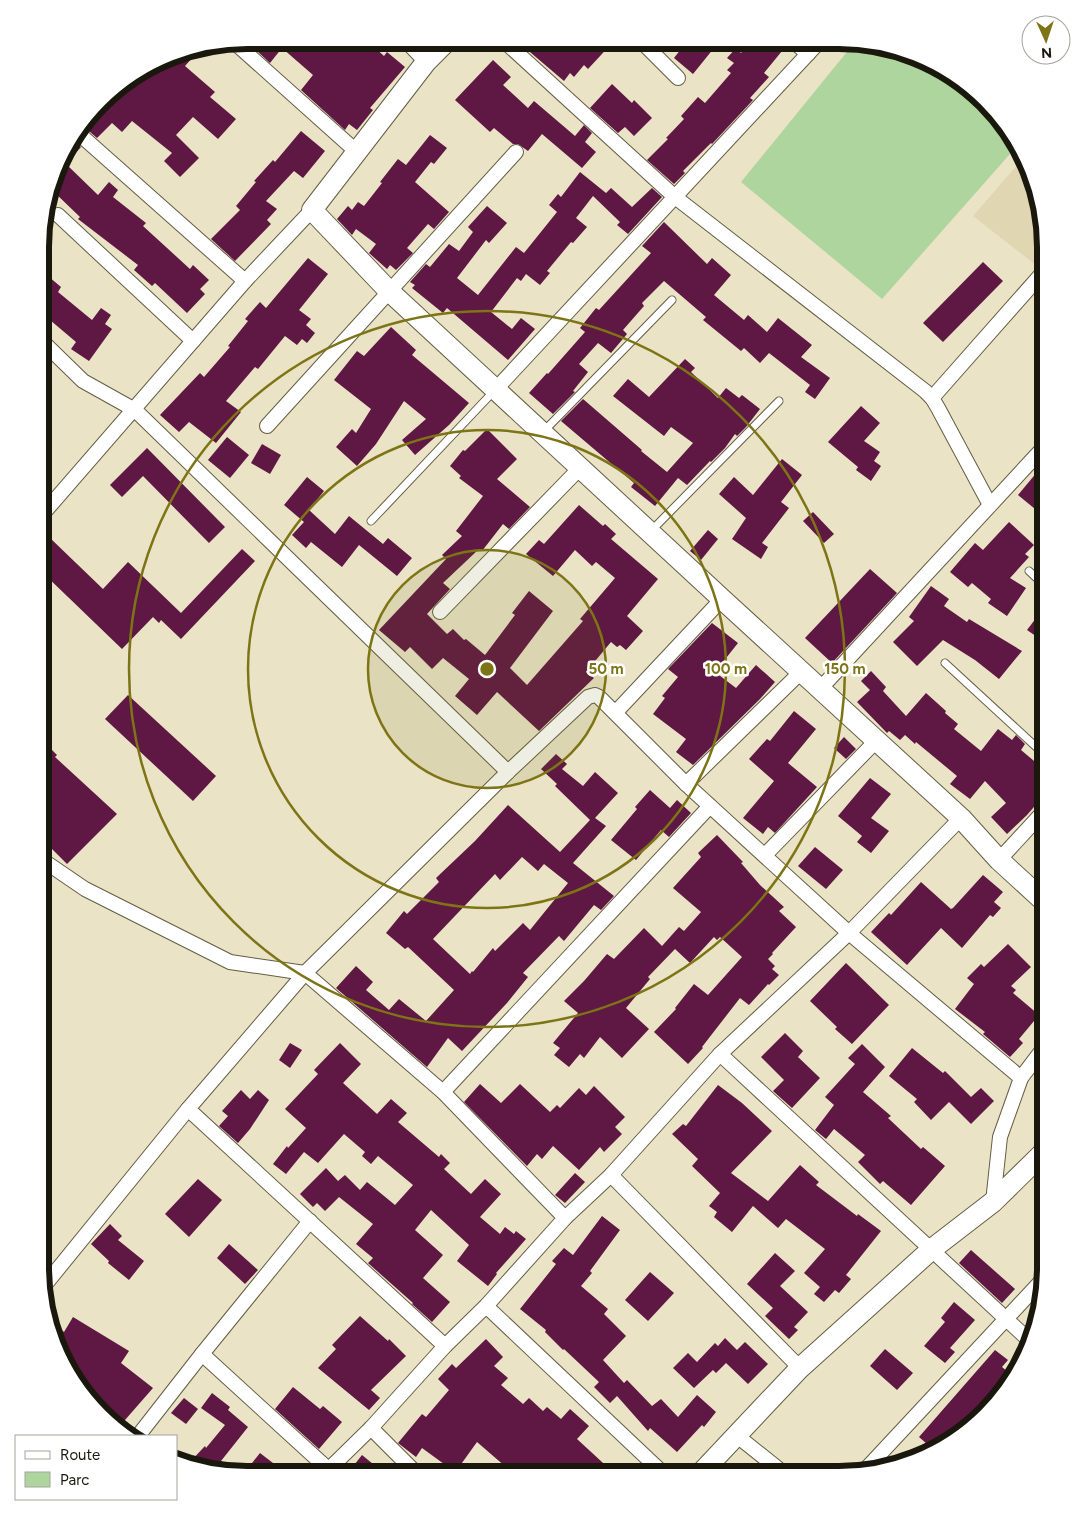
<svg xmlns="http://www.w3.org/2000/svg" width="1086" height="1515" font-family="Figtree,sans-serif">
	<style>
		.built { fill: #e0d7b2 }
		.green { fill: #afd59e }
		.building { fill: #5f1743; fill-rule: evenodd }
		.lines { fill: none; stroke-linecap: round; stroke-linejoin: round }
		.lane-casing { stroke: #635d44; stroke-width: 9 }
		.street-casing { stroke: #635d44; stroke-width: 16 }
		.secondary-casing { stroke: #635d44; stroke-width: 22 }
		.lane { stroke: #fff; stroke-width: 7 }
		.street { stroke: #fff; stroke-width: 14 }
		.secondary { stroke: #fff; stroke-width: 20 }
		.ring { fill: none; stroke: #7d7416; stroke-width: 2.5 }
		.rim { fill: none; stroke: #1a180d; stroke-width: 6 }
		.centre { fill: #7d7416; stroke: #fff; stroke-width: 2.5 }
		.ring-label { font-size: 15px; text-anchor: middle; font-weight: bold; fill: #7d7416; stroke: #fff; stroke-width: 5; stroke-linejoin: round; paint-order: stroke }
	</style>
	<rect width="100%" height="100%" fill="#eae3c6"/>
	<!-- built -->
	<polygon class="built" points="1025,156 1046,246 1046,273 973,216"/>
	<!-- green -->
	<polygon class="green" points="855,42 867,42 918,56 965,82 1017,146 882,299 741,182"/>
	<!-- building -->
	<g class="building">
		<polygon points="245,40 356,40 367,50 371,44 384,56 387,52 405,67 370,108 373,110 357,130 349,124 345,130 301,90 313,75 282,48 270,63"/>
		<polygon points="517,41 614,41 588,69 584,65 574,77 570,73 564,81"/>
		<polygon points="673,41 706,41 714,48 693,74 674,58 681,49"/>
		<polygon points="750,41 771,42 782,51 764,73 769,77 750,98 753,100 712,144 711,143 683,171 685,173 674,184 647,160 668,139 666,138 684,119 681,116 698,97 705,103 731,73 727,70 734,63 727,58 736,48 741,53"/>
		<polygon points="201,48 185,66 215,92 210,97 236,119 218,139 193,117 176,135 199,158 180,177 164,161 172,153 132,121 122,132 112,123 97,138 82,125 111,91 180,51"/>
		<polygon points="493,60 511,77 503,85 528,108 534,101 575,136 584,125 592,133 585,142 596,152 582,168 542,134 528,151 518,144 513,144 494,128 490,132 455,100"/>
		<polygon points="612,84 632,103 634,100 652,118 634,136 625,127 618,133 590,108"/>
		<polygon points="301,131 325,151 303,178 294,171 266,201 277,209 267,220 271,224 235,261 211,239 240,210 236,206 256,182 254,181 273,160 275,162"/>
		<polygon points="430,135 447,148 434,164 431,162 415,182 449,212 434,229 428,224 407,248 413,253 396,270 390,265 387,269 369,253 376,244 356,229 352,235 337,219 348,206 352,210 358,202 364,206 382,183 380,182 398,159 406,165"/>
		<polygon points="71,139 81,147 66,164 98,195 109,182 118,190 113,197 146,223 143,226 190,269 193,265 209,280 200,289 205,294 187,313 155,283 152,286 134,270 138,265 78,219 80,217 53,191 64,179 57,173 68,143"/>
		<polygon points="580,172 606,193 611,188 632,207 652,188 662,197 628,234 617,225 620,222 593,196 576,218 587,227 573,243 571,242 547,271 550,273 540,285 526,274 521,281 517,278 491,312 512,329 521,318 535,329 508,360 447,308 443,313 412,288 415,285 410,282 426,264 430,267 449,244 459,251 473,232 468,227 487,206 507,223 489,243 486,240 457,278 478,295 516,247 524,253 557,212 549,205 558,194 561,197"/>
		<polygon points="664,222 707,264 712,258 731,275 714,295 744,320 748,315 767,332 778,318 812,345 801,357 830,378 815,399 805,392 810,385 769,353 760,363 744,348 741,351 703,320 706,317 664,281 642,303 644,306 623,330 627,334 611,353 598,343 579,364 588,372 573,391 575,392 553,414 529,393 547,373 548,374 585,332 580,328 596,308 599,310 651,253 642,246"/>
		<polygon points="308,258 328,274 299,310 311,319 306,325 315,333 307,343 302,339 297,345 285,336 258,369 255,367 226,401 241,412 216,443 189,422 179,432 160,415 200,373 204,377 230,347 228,346 248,321 245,319 260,302 266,308"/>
		<polygon points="983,262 1003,281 943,342 923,323"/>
		<polygon points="42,271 61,287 58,292 92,320 101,308 111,315 105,324 112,329 89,361 71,349 76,342 50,320 51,318 42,310"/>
		<polygon points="391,327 416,350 412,355 469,403 449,425 415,455 402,440 426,419 404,401 376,444 357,466 336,447 352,429 356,433 371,409 334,380 357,351 364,356"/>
		<polygon points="685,359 695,368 691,372 718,398 726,388 739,398 742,395 760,409 746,427 737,436 735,434 725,448 711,462 710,461 687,485 678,478 655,506 631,487 634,483 561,421 583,399 642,450 641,451 667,472 693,443 671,427 664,436 613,396 628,379 649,397"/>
		<polygon points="861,406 880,423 864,441 880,452 874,461 881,466 871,481 856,470 858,467 828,442"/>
		<polygon points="487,429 517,459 497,479 530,507 509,529 503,524 482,551 479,549 443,583 450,589 427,614 447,634 453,629 464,640 466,639 485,655 515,615 512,613 529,591 553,611 510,668 527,685 583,621 580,619 615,578 596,562 592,566 575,550 553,576 526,554 539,540 544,544 579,505 603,526 605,524 616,534 611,539 658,579 627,616 643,631 626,650 620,645 617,647 611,642 586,672 594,678 539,731 497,692 477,715 455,696 469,679 443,658 432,669 410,647 405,652 379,630 446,559 442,555 462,536 456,531 483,496 459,478 461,476 450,466 463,450 465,451"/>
		<polygon points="227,437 249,455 230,478 208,460"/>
		<polygon points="262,444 281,455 270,474 251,463"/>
		<polygon points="147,448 225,527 209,543 143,476 122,497 110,485"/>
		<polygon points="782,459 802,475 781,502 789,508 762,543 768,547 761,559 732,539 746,518 719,494 734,477 753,495"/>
		<polygon points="1038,471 1046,478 1046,518 1018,495"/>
		<polygon points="307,477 324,491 309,510 335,534 349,516 383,544 388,538 412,558 397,576 359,545 342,567 311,542 306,548 292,535 304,522 284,505"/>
		<polygon points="813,512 834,534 824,543 803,521"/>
		<polygon points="1009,522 1034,545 1025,554 1029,557 1010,578 1026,588 1007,616 988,603 991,599 972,583 968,587 950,572 975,543 983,550"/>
		<polygon points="708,530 718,539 701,560 690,551"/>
		<polygon points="49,537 103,589 128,562 181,613 242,549 255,561 181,639 161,620 159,623 153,617 122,649 41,571 41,545"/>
		<polygon points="870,569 897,593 832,663 805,638"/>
		<polygon points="931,586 949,599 944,606 967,622 969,619 1022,651 999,679 975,660 943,640 917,666 893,642 914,621 909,617"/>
		<polygon points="1046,605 1046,643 1027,630"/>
		<polygon points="712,623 738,643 715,672 736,688 756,665 775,682 760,699 693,765 676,752 686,739 653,714 665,698 662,696 678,677 668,669"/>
		<polygon points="871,671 886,687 883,691 906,716 926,693 946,711 945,713 958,724 954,729 981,751 998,729 1012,740 1016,735 1025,744 1021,750 1046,771 1046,793 1027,815 1007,834 991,817 1006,803 985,781 970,799 950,784 957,776 916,742 915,744 905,735 900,740 889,731 887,733 857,702 870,690 861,681"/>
		<polygon points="128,695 216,776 193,801 105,719"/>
		<polygon points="794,711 816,729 788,763 817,787 775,833 768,827 763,834 743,818 774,781 749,759 767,739 770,741"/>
		<polygon points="844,737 856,749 846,759 834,748"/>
		<polygon points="41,739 57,755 55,757 117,814 67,864 41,838"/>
		<path d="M 556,754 L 567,764 L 562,769 L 583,786 L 595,772 L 618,793 L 595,818 L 606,826 L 573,863 L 614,896 L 601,910 L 594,905 L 564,941 L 559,936 L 523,973 L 528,977 L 507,1003 L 462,1051 L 448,1038 L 427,1067 L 336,988 L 356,966 L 373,982 L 366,990 L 389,1010 L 399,999 L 426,1021 L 454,990 L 408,947 L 405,949 L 386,933 L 404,911 L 407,914 L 439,882 L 436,878 L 475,841 L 508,805 L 560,852 L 590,820 L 555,786 L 557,784 L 541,769 ZM 522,857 L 538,871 L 544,864 L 568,883 L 530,930 L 523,923 L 495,951 L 493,948 L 473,972 L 472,971 L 470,974 L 433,939 L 495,874 L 500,880 Z"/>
		<polygon points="870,778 891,794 871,818 889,831 871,853 857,842 862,836 838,816"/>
		<polygon points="650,790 670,808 677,800 691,813 669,837 661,830 636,860 611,840 637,809 635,807"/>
		<polygon points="717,835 743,862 741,863 760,885 784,907 779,911 796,927 772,953 773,954 768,959 775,966 772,969 779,975 769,985 768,984 749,1005 740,998 702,1047 703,1048 688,1064 654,1032 676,1009 675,1008 694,984 708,995 742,957 720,937 717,940 714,937 690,963 675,949 648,977 650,979 626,1008 649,1029 622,1058 600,1037 584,1058 580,1054 569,1067 554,1055 560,1048 553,1043 578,1013 564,1001 584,981 607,954 614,959 644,928 662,946 679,927 684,931 701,912 673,888 701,857 698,853"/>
		<polygon points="815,847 843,870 826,889 798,866"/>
		<polygon points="983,875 1003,892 994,902 1001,908 993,917 990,915 962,948 941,928 907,965 871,932 889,913 891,915 921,882 951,909 953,908"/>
		<polygon points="1008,944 1031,967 1011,986 1016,990 1013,993 1039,1015 1019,1039 1023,1043 1010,1057 983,1034 985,1032 955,1009 974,984 967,978 981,964 984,967"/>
		<polygon points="846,963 889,1005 852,1044 835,1029 837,1027 810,1001"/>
		<polygon points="785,1033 803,1051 798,1057 820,1078 792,1108 773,1091 784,1080 761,1057"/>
		<polygon points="290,1043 302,1050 290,1068 279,1060"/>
		<polygon points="340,1043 361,1064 343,1083 377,1114 391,1099 407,1113 398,1122 439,1157 441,1154 450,1163 444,1169 471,1194 485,1179 501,1194 480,1217 500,1234 505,1227 514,1234 516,1231 526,1239 496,1273 497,1274 488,1286 457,1261 469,1245 431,1210 415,1230 443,1255 423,1278 450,1302 432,1322 412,1304 413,1303 368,1263 373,1258 356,1244 373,1224 339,1197 325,1211 317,1203 313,1207 300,1194 326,1168 338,1181 345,1175 360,1190 367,1182 395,1205 413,1185 378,1156 371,1164 362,1156 365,1152 344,1134 318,1163 304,1152 286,1174 273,1164 287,1146 288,1148 306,1128 285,1109 318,1074 314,1070"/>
		<polygon points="862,1044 885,1067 863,1092 891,1116 888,1118 921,1149 923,1147 945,1166 911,1205 883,1181 880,1184 858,1162 865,1155 834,1129 826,1139 815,1130 834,1105 825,1097 855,1064 848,1058"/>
		<polygon points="912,1048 943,1073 945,1071 971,1097 981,1088 994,1101 971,1124 949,1102 931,1120 914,1102 917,1099 889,1076"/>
		<polygon points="480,1084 501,1103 520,1084 550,1112 557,1105 560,1108 579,1088 586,1095 594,1086 625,1117 615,1127 622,1134 604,1152 600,1147 579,1170 553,1146 542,1159 537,1154 527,1166 464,1102"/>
		<polygon points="718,1085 742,1103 772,1131 731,1173 768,1201 800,1165 819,1182 816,1185 857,1216 858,1214 881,1231 846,1275 851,1279 839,1293 835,1290 824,1302 814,1294 820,1287 804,1273 825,1249 786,1219 778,1228 753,1206 732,1232 714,1217 717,1212 709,1206 720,1193 692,1166 698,1159 672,1134 683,1124 686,1126"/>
		<polygon points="241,1090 250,1099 258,1090 269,1100 250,1129 238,1143 219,1126 228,1116 222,1111"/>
		<polygon points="575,1173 585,1182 565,1203 555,1195"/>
		<polygon points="198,1179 222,1200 189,1237 165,1214"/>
		<polygon points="602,1216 620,1230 590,1271 592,1273 581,1286 608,1309 604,1314 626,1336 603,1360 624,1383 627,1380 652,1406 661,1399 678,1417 697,1395 716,1412 704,1427 702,1425 677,1452 650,1428 648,1431 617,1396 610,1403 594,1387 599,1382 564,1349 563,1350 545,1332 546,1330 520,1309 556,1264 552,1261 564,1248 573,1255"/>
		<polygon points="110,1224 122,1236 118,1240 144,1261 129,1280 108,1263 109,1261 91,1244"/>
		<polygon points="229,1244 258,1270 245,1284 217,1258"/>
		<polygon points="971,1250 1015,1289 1002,1303 959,1263"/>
		<polygon points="775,1253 795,1271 780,1286 808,1312 794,1327 798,1330 789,1339 765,1316 773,1308 747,1284"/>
		<polygon points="650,1272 674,1293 648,1321 625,1300"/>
		<polygon points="954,1302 975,1320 950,1348 955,1352 945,1363 924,1346 945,1322 941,1318"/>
		<polygon points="360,1316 388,1341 389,1339 406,1356 371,1390 380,1398 369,1410 318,1368 336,1349 332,1345"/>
		<polygon points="73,1317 129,1351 121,1363 153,1388 118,1428 91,1404 61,1360 53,1323 64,1332"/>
		<polygon points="725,1338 737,1350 745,1342 768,1364 748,1384 726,1363 716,1373 713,1370 694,1388 673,1368 688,1353 697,1362 715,1343 718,1346"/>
		<polygon points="486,1339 503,1357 494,1366 508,1378 501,1385 523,1404 529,1398 543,1411 547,1407 561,1419 570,1409 589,1426 577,1439 615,1474 514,1474 477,1442 454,1474 437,1474 444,1464 422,1448 416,1457 398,1443 422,1414 426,1417 449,1390 438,1379 452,1364 456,1368"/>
		<polygon points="885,1349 913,1373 897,1390 870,1366"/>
		<polygon points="995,1350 1008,1360 1002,1367 1014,1377 1011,1383 975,1424 935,1451 919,1437"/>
		<polygon points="293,1387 320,1409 323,1406 342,1422 319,1449 275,1409"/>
		<polygon points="212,1393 230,1407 228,1410 248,1427 221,1461 233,1473 220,1473 190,1462 205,1446 206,1448 225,1425 201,1408"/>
		<polygon points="184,1398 198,1409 186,1424 171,1413"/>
		<polygon points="260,1453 286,1473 244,1473"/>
		<polygon points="362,1455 373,1464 365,1474 347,1474"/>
	</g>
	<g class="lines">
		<!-- lane casing -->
		<g class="lane-casing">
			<g id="lane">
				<polyline points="543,432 672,300"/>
				<polyline points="371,521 495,390"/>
				<polyline points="651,531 779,401"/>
				<polyline points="1029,571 1046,587"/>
				<polyline points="945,663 1046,756"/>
			</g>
		</g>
		<!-- street casing -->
		<g class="street-casing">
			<g id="street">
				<polyline points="405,40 426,62"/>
				<polyline points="504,41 675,197 925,391 932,398 938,408 990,505"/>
				<polyline points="641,41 678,78"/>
				<polyline points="234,42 357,152"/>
				<polyline points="794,42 808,54"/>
				<polyline points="77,132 245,281"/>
				<polyline points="58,215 193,341"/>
				<polyline points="42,341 83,381 135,410 508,772"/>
				<polyline points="496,389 819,42"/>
				<polyline points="932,398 1046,269"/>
				<polyline points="267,426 516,152"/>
				<polyline points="41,516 245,281 312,210"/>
				<polyline points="440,612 580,468"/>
				<polyline points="820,689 1046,445"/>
				<polyline points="616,712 722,599"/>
				<polyline points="686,784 801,672"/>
				<polyline points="765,855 877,740"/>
				<polyline points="41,859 85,889 230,962 305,973 443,1092 565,1218"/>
				<polyline points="999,860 1046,809"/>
				<polyline points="720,1054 1031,1342"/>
				<polyline points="443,1092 710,806"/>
				<polyline points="188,1109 445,1346"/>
				<polyline points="611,1175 800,1368"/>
				<polyline points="993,1202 1000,1137 1021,1078 1046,1045"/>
				<polyline points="44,1286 188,1109 305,973 508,772 588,697 595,695 599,697 686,784 849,933 1021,1078"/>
				<polyline points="486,1306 665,1475"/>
				<polyline points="202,1354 328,1469"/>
				<polyline points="371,1428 417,1474"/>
				<polyline points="736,1435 786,1475"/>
				<polyline points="138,1436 202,1354 310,1221"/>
				<polyline points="866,1469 1046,1276"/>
				<polyline points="324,1474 371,1428 445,1346 486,1306 565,1218 611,1175 720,1054 849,933 961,818"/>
			</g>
		</g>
		<!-- secondary casing -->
		<g class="secondary-casing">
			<g id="secondary">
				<polyline points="447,41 426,62 312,210 389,291 722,599 961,818 999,860 1046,903"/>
				<polyline points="699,1475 800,1368 932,1249 993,1202 1046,1150"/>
			</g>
		</g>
		<!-- lane -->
		<use href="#lane" class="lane"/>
		<!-- street -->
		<use href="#street" class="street"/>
		<!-- secondary -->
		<use href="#secondary" class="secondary"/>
	</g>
	<!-- distance rings -->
	<circle cx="487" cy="669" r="119" fill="#7d7416" fill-opacity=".12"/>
	<g class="ring">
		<circle cx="487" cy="669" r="119"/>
		<circle cx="487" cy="669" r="239"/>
		<circle cx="487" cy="669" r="358"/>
	</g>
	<!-- crop -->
	<path d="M0 0H1086V1515H0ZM247 49H839A198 198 0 0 1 1037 247V1268A198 198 0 0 1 839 1466H247A198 198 0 0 1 49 1268V247A198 198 0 0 1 247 49Z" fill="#fff" fill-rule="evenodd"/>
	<path class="rim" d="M247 49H839A198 198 0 0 1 1037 247V1268A198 198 0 0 1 839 1466H247A198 198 0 0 1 49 1268V247A198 198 0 0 1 247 49Z"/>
	<circle cx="487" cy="669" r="8" class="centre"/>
	<g class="ring-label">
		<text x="606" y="674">50 m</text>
		<text x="726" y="674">100 m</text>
		<text x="845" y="674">150 m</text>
	</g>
	<!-- legend -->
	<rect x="15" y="1435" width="162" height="65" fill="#ffffff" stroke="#a3a39e"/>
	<rect x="25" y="1451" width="25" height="8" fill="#ffffff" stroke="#a3a39e"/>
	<text x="60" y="1460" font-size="15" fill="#1a180d">Route</text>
	<rect x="25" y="1472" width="25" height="15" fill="#afd59e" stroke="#a3a39e"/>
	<text x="60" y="1485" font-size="15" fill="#1a180d">Parc</text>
	<!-- north arrow -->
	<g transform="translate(1046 40) rotate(177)"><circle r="24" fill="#ffffff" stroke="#a3a39e"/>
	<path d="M0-4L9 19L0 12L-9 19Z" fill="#7d7416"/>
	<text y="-8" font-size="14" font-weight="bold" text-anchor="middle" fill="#1a180d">N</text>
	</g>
</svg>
